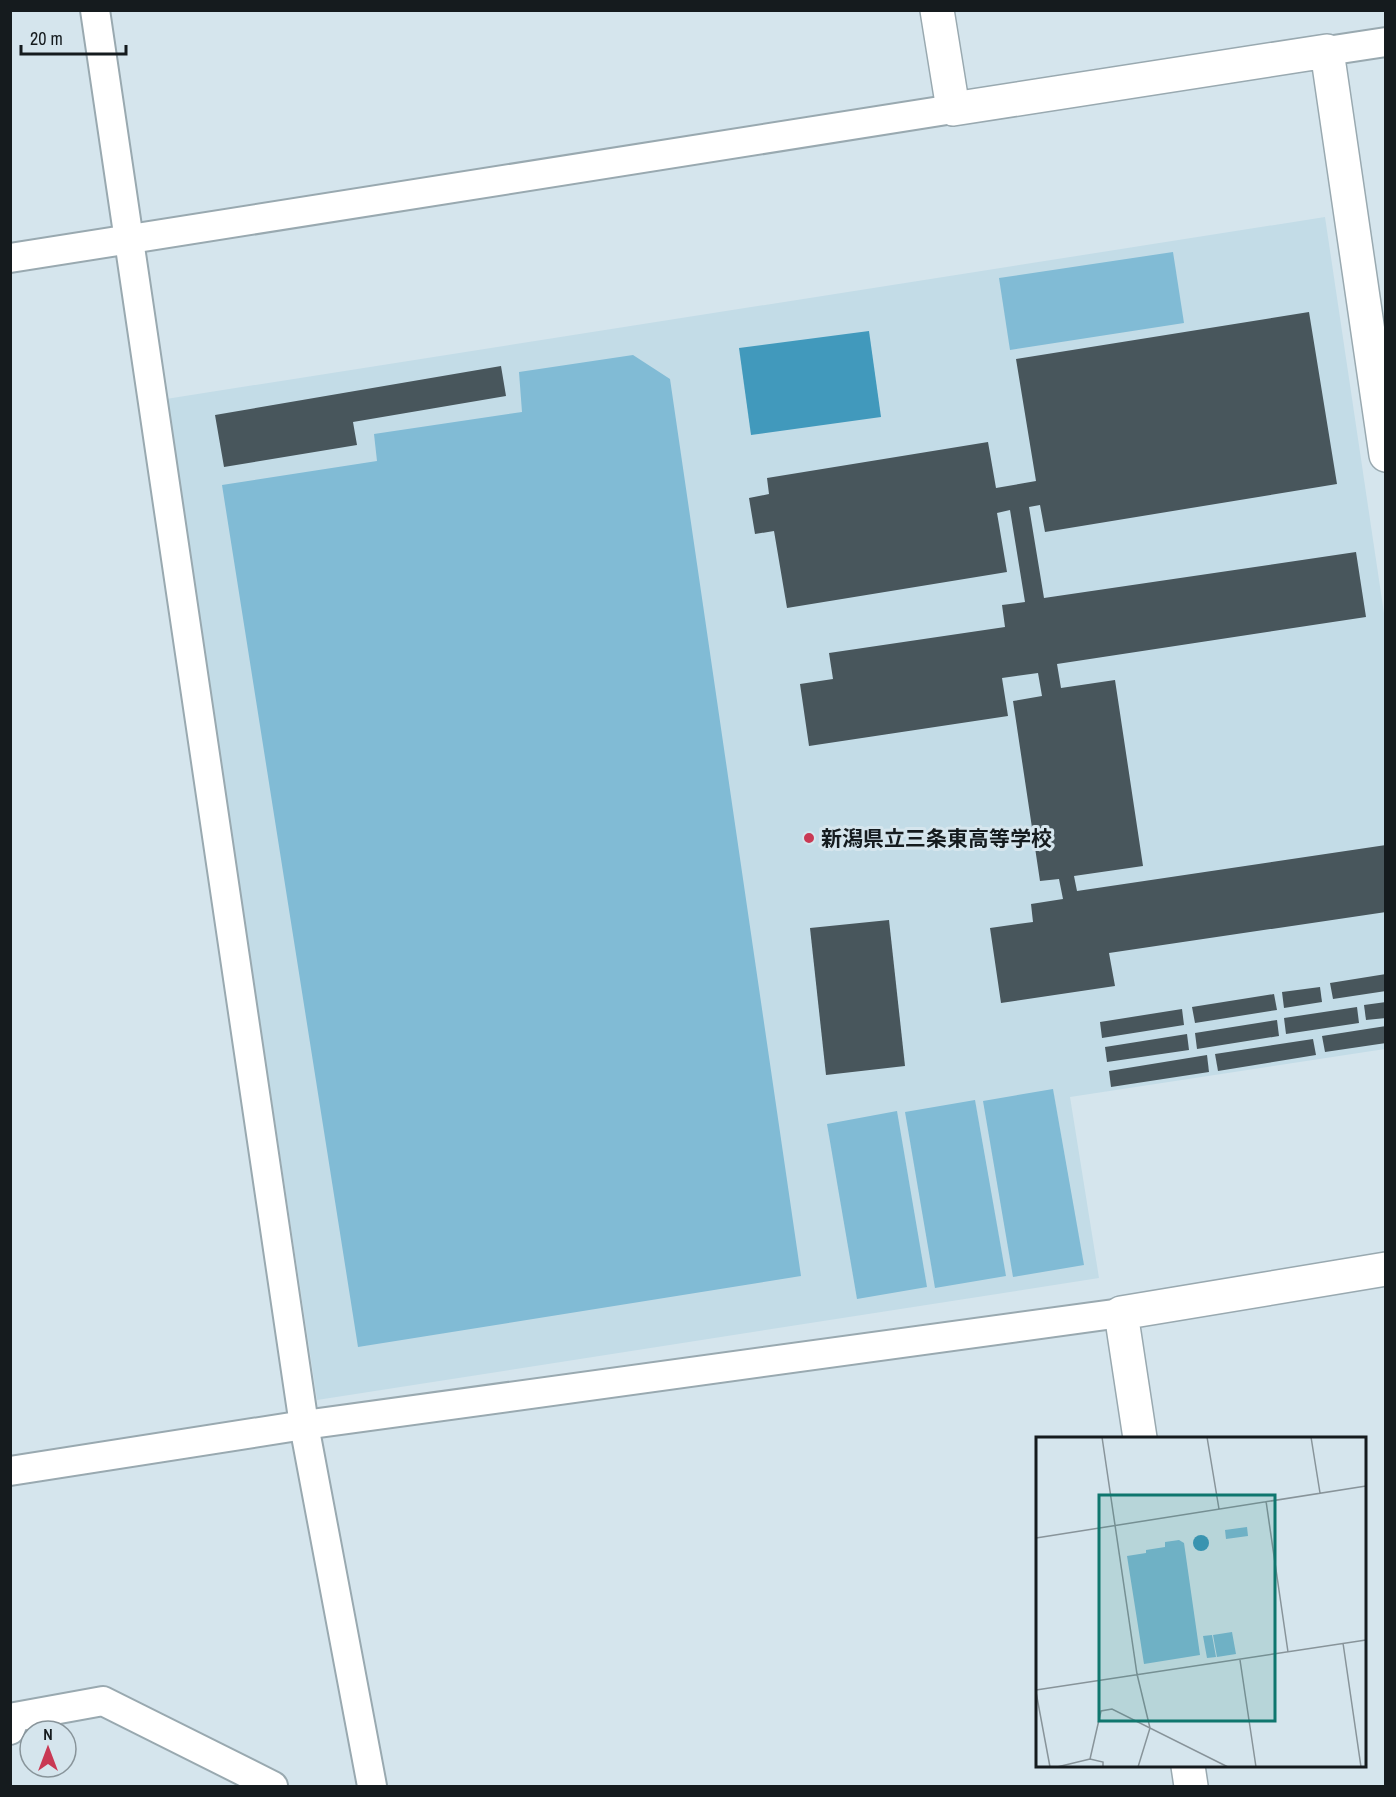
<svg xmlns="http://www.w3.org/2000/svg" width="1396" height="1797" font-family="'Archivo Narrow','Noto Sans JP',sans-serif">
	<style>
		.built { fill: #c3dce7 }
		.green { fill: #81bbd5 }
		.water { fill: #4199bc }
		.building { fill: #48565c }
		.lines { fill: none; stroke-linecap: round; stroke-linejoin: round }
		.street-casing { stroke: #99a9b0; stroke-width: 32 }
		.secondary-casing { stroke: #99a9b0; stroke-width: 36 }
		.street { stroke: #fff; stroke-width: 28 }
		.secondary { stroke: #fff; stroke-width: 33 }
		.poi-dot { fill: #c93954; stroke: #d5e5ed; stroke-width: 2 }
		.labels { text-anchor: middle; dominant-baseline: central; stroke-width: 6; stroke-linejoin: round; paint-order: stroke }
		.poi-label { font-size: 21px; font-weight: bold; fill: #151b1e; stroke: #d5e5ed; text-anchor: start }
		.inset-road { fill: none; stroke: #88949a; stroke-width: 1.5 }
		.view { fill: #0f766e; fill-opacity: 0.15; stroke: #0f766e; stroke-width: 3 }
		.inset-edge { fill: none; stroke: #151b1e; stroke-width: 3 }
	</style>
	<rect width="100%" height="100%" fill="#d5e5ed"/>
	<!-- built -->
	<polygon class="built" points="1325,217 1386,627 1385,1049 1070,1097 1099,1278 317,1400 166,399"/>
	<!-- green -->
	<g class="green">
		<polygon points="1173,252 1184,323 1010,350 999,278"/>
		<polygon points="633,355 670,379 801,1276 358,1347 222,485 377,461 374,434 522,412 519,372"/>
		<polygon points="1053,1089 1084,1265 1013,1277 983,1101"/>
		<polygon points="975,1100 1006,1276 935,1288 905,1112"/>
		<polygon points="897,1111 927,1287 857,1299 827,1124"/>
	</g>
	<!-- water -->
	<polygon class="water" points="869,331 881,417 751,435 739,348"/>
	<!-- building -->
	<g class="building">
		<polygon points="1309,312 1337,484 1045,532 1040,505 1029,507 1044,598 1356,552 1366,617 1057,664 1061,688 1115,680 1143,866 1074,876 1077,891 1386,845 1386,912 1109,953 1115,986 1001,1003 990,928 1033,922 1031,904 1063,899 1059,879 1040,881 1013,701 1042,696 1038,673 1002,678 1008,716 809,746 800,684 833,679 829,653 1005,627 1002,605 1025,602 1010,510 997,513 1007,572 787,608 774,531 755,534 749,498 769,494 767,478 988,442 996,488 1036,481 1016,359"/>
		<polygon points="501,366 506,396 353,422 357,445 224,467 215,415"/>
		<polygon points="889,920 905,1066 826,1075 810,928"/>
		<polygon points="1386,974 1386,991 1333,999 1330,983"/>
		<polygon points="1320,987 1322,1002 1284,1008 1282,992"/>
		<polygon points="1274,994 1277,1010 1195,1023 1192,1007"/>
		<polygon points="1386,1002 1386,1018 1366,1020 1364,1005"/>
		<polygon points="1357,1007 1359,1023 1286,1034 1284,1018"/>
		<polygon points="1182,1009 1184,1025 1102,1038 1100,1022"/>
		<polygon points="1277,1020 1279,1036 1197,1049 1195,1033"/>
		<polygon points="1386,1026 1386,1043 1325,1052 1322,1036"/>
		<polygon points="1187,1034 1189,1050 1107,1062 1105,1047"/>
		<polygon points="1313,1039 1316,1055 1218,1071 1215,1054"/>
		<polygon points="1207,1055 1209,1072 1111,1087 1109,1071"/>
	</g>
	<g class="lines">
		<!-- street casing -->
		<g class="street-casing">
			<g id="street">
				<polyline points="95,10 304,1425 372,1786"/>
				<polyline points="1327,51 1386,42"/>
				<polyline points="10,258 953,109"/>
				<polyline points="10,1471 304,1425 1121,1313"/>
				<polyline points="10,1730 15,1717 103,1701 273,1786"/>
			</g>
		</g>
		<!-- secondary casing -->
		<g class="secondary-casing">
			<g id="secondary">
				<polyline points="937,10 953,109 1327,51 1386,455"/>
				<polyline points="1140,1438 1121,1313 1386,1269"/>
				<polyline points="1188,1766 1191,1786"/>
			</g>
		</g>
		<!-- street -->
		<use href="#street" class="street"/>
		<!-- secondary -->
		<use href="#secondary" class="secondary"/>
	</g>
	<!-- markers -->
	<circle class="poi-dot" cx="809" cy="838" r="6"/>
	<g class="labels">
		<!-- poi labels -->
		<g class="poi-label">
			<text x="821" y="838">新潟県立三条東高等学校</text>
		</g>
	</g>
	<!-- overview -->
	<g transform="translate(1036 1437)">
		<rect width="330" height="330" fill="#d5e5ed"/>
		<path d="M 211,90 L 212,99 L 190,102 L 189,93 ZM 143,103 L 148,106 L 164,218 L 108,227 L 91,119 L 110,116 L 110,113 L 129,110 L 129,105 ZM 196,195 L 200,217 L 181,220 L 177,198 ZM 176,198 L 180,220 L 171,221 L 167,199 Z" fill="#81bbd5"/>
		<path d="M157 106a8 8 0 1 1 16 0a8 8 0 1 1-16 0Z" fill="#4199bc"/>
		<path class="inset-road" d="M 66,0 L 101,237 L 114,291 L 102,330M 171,0 L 183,72M 275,0 L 284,56M 230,64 L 252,215M 0,101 L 330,49M 307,206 L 325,330M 204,223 L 220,330M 0,253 L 330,203M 0,255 L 14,330M 54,322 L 65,274 L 76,272 L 192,330M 21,330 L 54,322 L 67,325 L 67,330"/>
		<path class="view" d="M 63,58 L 239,58 L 239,284 L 63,284 Z"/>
		<rect width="330" height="330" class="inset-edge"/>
	</g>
	<!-- border -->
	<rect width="1396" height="1797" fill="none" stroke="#151b1e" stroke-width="24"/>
	<!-- north arrow -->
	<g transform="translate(48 1749)"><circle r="28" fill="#d5e5ed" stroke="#88949a" stroke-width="1.5"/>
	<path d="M0-4.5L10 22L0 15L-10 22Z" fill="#c93954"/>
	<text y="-9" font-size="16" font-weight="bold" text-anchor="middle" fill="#151b1e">N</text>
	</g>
	<!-- scale -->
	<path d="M21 45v9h105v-9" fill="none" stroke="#151b1e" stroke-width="3"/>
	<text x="30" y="45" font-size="18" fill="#151b1e" stroke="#d5e5ed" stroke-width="4.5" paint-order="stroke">20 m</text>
</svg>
